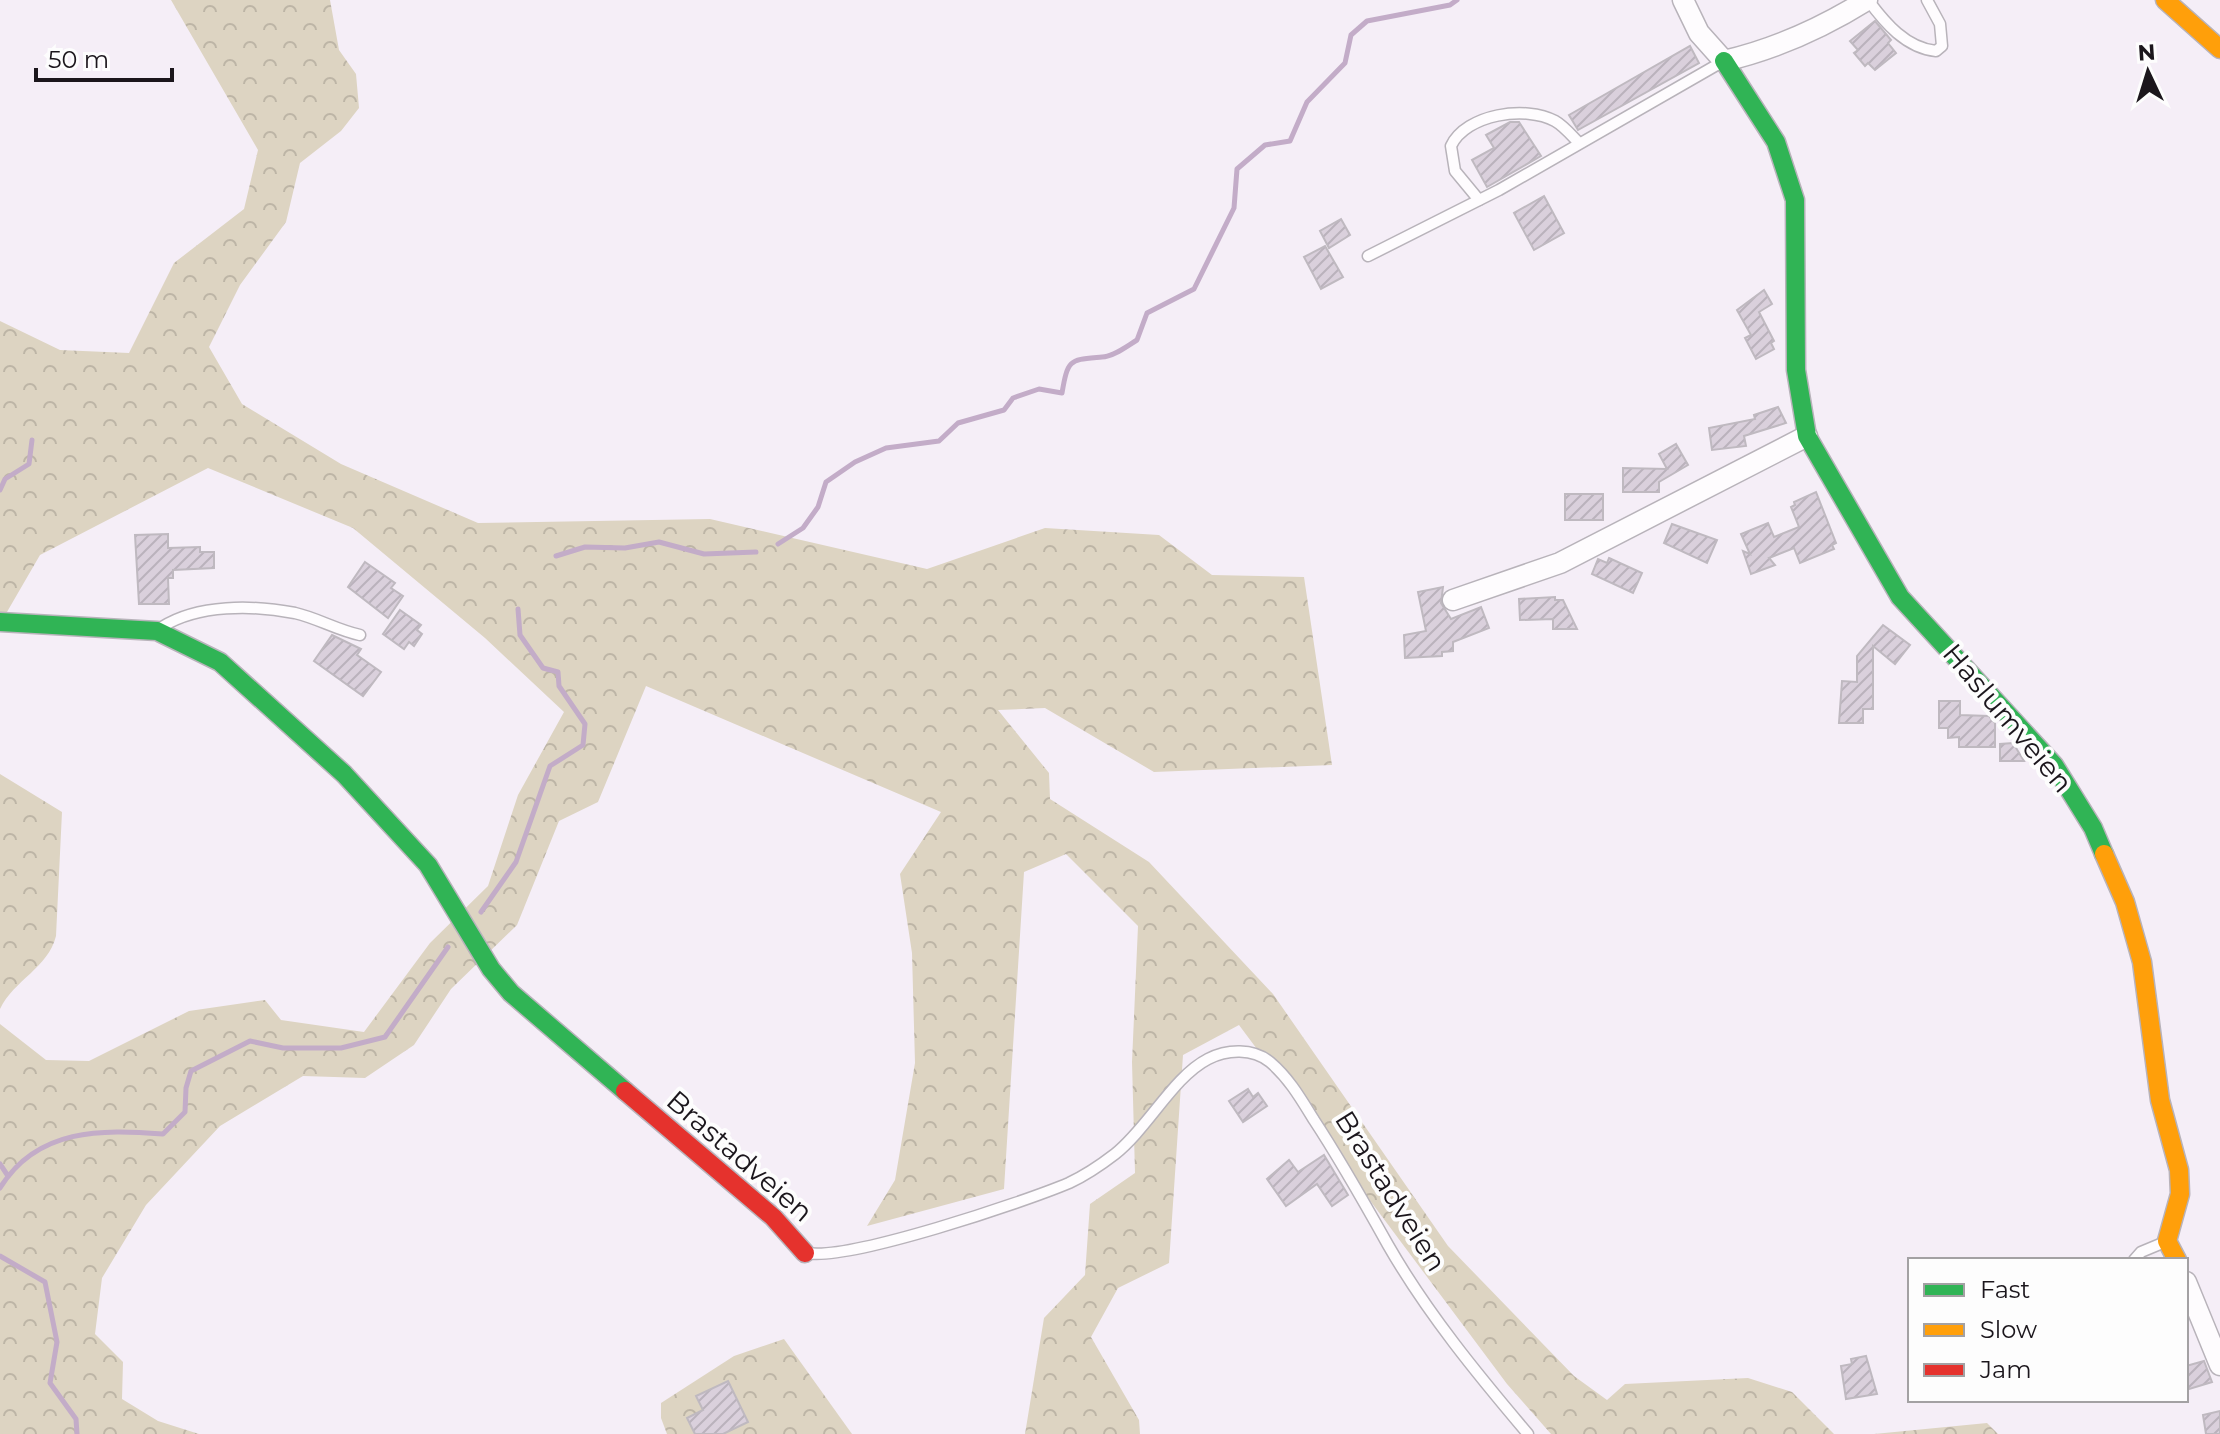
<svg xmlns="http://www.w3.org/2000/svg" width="2220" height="1434" font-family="Montserrat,sans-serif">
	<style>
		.forest { fill: url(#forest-crowns) }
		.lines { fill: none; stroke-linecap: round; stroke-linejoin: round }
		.stream { stroke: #c3acc8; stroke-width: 5 }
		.building { fill: url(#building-hatch); stroke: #bfb9c0; stroke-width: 2 }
		.lane-casing { stroke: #b8b3ba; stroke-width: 13 }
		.street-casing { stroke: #b8b3ba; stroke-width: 23 }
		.fast-casing { stroke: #b8b3ba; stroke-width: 21 }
		.slow-casing { stroke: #b8b3ba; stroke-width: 21 }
		.jam-casing { stroke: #b8b3ba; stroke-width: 21 }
		.lane { stroke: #fefcfe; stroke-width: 10 }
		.street { stroke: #fefcfe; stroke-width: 20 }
		.fast { stroke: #30b455; stroke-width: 18 }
		.slow { stroke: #ff9f0a; stroke-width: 18 }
		.jam { stroke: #e5322d; stroke-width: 18 }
		.labels { text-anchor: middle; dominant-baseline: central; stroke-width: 8; stroke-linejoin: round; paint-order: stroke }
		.street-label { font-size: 28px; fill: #1b161c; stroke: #fdfdfd }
	</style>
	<defs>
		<pattern id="forest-crowns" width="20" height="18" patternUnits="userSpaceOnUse" patternTransform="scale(2)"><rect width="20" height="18" fill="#ddd4c2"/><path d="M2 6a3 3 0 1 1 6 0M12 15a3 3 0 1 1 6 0" fill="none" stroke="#bdb5a6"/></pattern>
		<pattern id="building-hatch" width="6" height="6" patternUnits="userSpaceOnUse" patternTransform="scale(2)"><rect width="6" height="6" fill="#dad0dc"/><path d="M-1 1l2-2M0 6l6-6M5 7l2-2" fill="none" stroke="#bab2bc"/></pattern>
	</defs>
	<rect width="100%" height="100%" fill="#f5eef7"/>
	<!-- forest -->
	<g class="forest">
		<polygon points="171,0 330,0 339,50 356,74 359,108 341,131 300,163 286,222 240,285 209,347 242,404 341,464 478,523 710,519 927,569 1045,528 1159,535 1212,575 1304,577 1332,765 1154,772 1045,708 998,710 1049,773 1050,799 1149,862 1273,994 1448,1246 1574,1376 1607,1400 1625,1384 1748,1378 1792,1392 1834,1434 1551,1434 1507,1384 1239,1025 1183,1055 1169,1263 1118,1288 1091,1337 1139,1420 1140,1434 1025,1434 1044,1318 1085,1275 1090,1204 1135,1173 1132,1062 1138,926 1066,854 1024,872 1004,1189 867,1226 895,1180 915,1063 912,953 900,874 941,812 646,686 598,802 559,821 517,925 451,989 414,1045 365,1078 303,1076 220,1126 146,1205 102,1278 95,1334 123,1362 122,1399 158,1421 199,1434 0,1434 0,1024 46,1060 89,1061 189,1011 265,1000 281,1020 364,1032 430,943 488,886 518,795 564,712 485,638 353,528 208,468 40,555 0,624 0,321 60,350 129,353 174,263 244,209 258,150"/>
		<path d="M 0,774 L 62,812 L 56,936 C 48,968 14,980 0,1009 Z"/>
		<polygon points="784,1339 852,1434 667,1434 661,1418 661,1403 734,1356"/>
		<polygon points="1987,1423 1998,1434 1874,1434"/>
	</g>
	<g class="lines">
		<!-- stream -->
		<g class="stream">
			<polyline points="0,490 5,479 29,464 32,440"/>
			<path d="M 778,544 L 803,528 L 818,507 L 826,482 L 855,462 L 886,448 L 939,441 L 958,423 L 1004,410 L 1013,398 L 1039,389 L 1062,393 C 1068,358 1070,360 1102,357 C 1113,357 1127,346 1137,340 L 1147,313 L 1194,289 L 1234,208 L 1237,169 L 1265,145 L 1290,141 L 1307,102 L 1345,63 L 1351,35 L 1367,21 L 1450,5 L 1457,0"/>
			<polyline points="556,556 585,547 625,548 659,542 704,554 756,552"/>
			<polyline points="481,912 516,862 550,766 583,745 585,724 559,686 558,672 543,668 520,635 518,609"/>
			<polyline points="0,1164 8,1176"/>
			<path d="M 0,1188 C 37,1128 102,1129 163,1134 L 185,1112 L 186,1088 L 191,1071 L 250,1041 L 283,1048 L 341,1048 L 385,1037 L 448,947"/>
			<polyline points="0,1256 45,1282 57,1342 50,1383 76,1419 77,1434"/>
		</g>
	</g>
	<!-- building -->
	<g class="building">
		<polygon points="1875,21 1891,40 1888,43 1896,53 1875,70 1868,63 1865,66 1854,53 1858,50 1850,41"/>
		<polygon points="1690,46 1699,63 1578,130 1569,115"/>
		<polygon points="1510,122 1519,122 1541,156 1487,187 1472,160 1494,148 1486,135"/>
		<polygon points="1544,196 1564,233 1534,250 1514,213"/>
		<polygon points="1341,219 1350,235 1329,248 1320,231"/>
		<polygon points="1325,246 1343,277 1321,289 1304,257"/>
		<polygon points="1764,290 1772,304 1759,312 1774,341 1771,343 1774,349 1756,359 1745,338 1751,335 1737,310"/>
		<polygon points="1778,407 1786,423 1744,436 1746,446 1712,450 1709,428 1755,419 1754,415"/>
		<polygon points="1676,444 1688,465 1659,482 1659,492 1623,492 1623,468 1667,469 1659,454"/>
		<polygon points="1816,492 1836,543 1832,545 1834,549 1800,563 1794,548 1769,558 1775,565 1751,574 1743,551 1750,554 1741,534 1768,523 1774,537 1799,527 1791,507 1795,505 1794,502"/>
		<rect x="1565" y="494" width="38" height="26"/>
		<polygon points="1672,524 1717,540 1707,563 1664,543"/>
		<polygon points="168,534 168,548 200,547 200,552 214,552 214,568 173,570 173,578 168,578 169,604 139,604 135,535"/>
		<polygon points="1609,558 1642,573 1633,593 1592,574 1598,559 1607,563"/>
		<polygon points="365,562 395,583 391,588 403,596 388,618 348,587"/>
		<polygon points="1443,587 1441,603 1451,619 1481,607 1489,628 1453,642 1453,651 1442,652 1442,656 1405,658 1404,635 1426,631 1418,592"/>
		<polygon points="1555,597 1555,600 1563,600 1577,629 1553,629 1553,619 1520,620 1519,599"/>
		<polygon points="400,610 421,625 417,630 422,634 414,646 409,642 404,649 383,634"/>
		<polygon points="1883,625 1910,645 1895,664 1873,646 1873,709 1863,709 1863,723 1839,723 1842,681 1857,682 1857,656"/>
		<polygon points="332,635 361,649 357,655 381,672 363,696 314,661"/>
		<polygon points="1939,701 1960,701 1960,715 1989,716 1995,723 1995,747 1959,747 1959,737 1948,738 1948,728 1939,728"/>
		<polygon points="2013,743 2024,761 2000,761 2000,744"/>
		<polygon points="1248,1089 1253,1097 1258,1093 1267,1106 1243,1122 1229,1101"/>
		<polygon points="1324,1155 1348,1195 1332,1206 1317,1184 1286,1206 1267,1179 1289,1160 1298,1172"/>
		<polygon points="1866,1356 1877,1394 1846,1399 1841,1366 1852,1364 1851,1359"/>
		<polygon points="2204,1361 2212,1382 2186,1390 2186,1366"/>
		<polygon points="728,1381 748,1422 723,1434 695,1434 687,1418 703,1410 696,1396"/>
		<polygon points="2220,1411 2220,1434 2206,1434 2203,1415"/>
	</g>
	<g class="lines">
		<!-- lane casing -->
		<g class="lane-casing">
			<g id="lane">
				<path d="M 1868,0 C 1885,23 1906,48 1936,51 L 1942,46 L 1940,24 L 1927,0"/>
				<path d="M 1479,200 L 1455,171 L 1451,146 C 1466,114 1526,105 1555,121 C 1564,126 1572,136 1579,143"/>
				<polyline points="1368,256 1499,190 1722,62"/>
				<path d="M 162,627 C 198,604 253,605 295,613 C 317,618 337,630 360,635"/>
				<path d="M 807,1253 C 849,1261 1024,1202 1069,1183 C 1084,1176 1102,1164 1115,1154 C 1148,1128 1173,1077 1208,1059 C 1227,1049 1253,1048 1270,1062 C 1289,1078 1301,1099 1314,1120 C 1341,1161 1364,1202 1388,1245 C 1427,1313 1478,1375 1528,1434"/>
				<polyline points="2134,1260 2141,1252 2165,1242"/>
			</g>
		</g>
		<!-- street casing -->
		<g class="street-casing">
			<g id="street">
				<path d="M 1683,0 L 1699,33 L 1724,61 C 1776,49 1822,28 1867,0"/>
				<polyline points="1453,600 1560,563 1807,436"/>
				<polyline points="2186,1282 2220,1365"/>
			</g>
		</g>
		<!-- fast casing -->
		<g class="fast-casing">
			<g id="fast">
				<polyline points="1724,61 1776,142 1795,200 1796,370 1807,436 1900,597 2054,765 2093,828 2104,854"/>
				<polyline points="0,622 157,631 220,662 344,774 428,865 491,969 511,993 625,1091"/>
			</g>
		</g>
		<!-- slow casing -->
		<g class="slow-casing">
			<g id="slow">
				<polyline points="2165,0 2220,49"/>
				<polyline points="2104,854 2125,902 2142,962 2160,1100 2179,1170 2180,1194 2167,1241 2177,1260"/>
			</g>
		</g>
		<!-- jam casing -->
		<g class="jam-casing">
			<polyline id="jam" points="625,1091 773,1217 805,1253"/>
		</g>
		<!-- lane -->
		<use href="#lane" class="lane"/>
		<!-- street -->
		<use href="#street" class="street"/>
		<!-- fast -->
		<use href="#fast" class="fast"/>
		<!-- slow -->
		<use href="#slow" class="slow"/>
		<!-- jam -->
		<use href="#jam" class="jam"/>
	</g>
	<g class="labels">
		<!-- street labels -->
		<g class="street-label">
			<text transform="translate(2008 718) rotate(50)">Haslumveien</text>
			<text transform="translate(740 1156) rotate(41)">Brastadveien</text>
			<text transform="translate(1391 1191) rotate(58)">Brastadveien</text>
		</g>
	</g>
	<!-- legend -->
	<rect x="1908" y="1258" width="280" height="144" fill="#fdfdfd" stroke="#a3a1a3" stroke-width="2"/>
	<rect x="1924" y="1284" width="40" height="12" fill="#30b455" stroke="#a3a1a3" stroke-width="2"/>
	<text x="1980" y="1298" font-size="24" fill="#1b161c">Fast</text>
	<rect x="1924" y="1324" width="40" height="12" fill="#ff9f0a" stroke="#a3a1a3" stroke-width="2"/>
	<text x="1980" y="1338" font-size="24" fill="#1b161c">Slow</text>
	<rect x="1924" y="1364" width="40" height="12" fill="#e5322d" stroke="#a3a1a3" stroke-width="2"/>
	<text x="1980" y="1378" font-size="24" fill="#1b161c">Jam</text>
	<!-- north arrow -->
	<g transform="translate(2148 72) rotate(356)" stroke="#fdfdfd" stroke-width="6" paint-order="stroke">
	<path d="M0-6L14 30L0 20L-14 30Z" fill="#1b161c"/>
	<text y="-12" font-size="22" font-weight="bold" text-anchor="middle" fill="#1b161c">N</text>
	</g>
	<!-- scale -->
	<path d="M36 68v12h136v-12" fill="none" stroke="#1b161c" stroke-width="4"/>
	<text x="48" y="68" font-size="24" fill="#1b161c" stroke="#fdfdfd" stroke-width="6" paint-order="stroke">50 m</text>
</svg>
